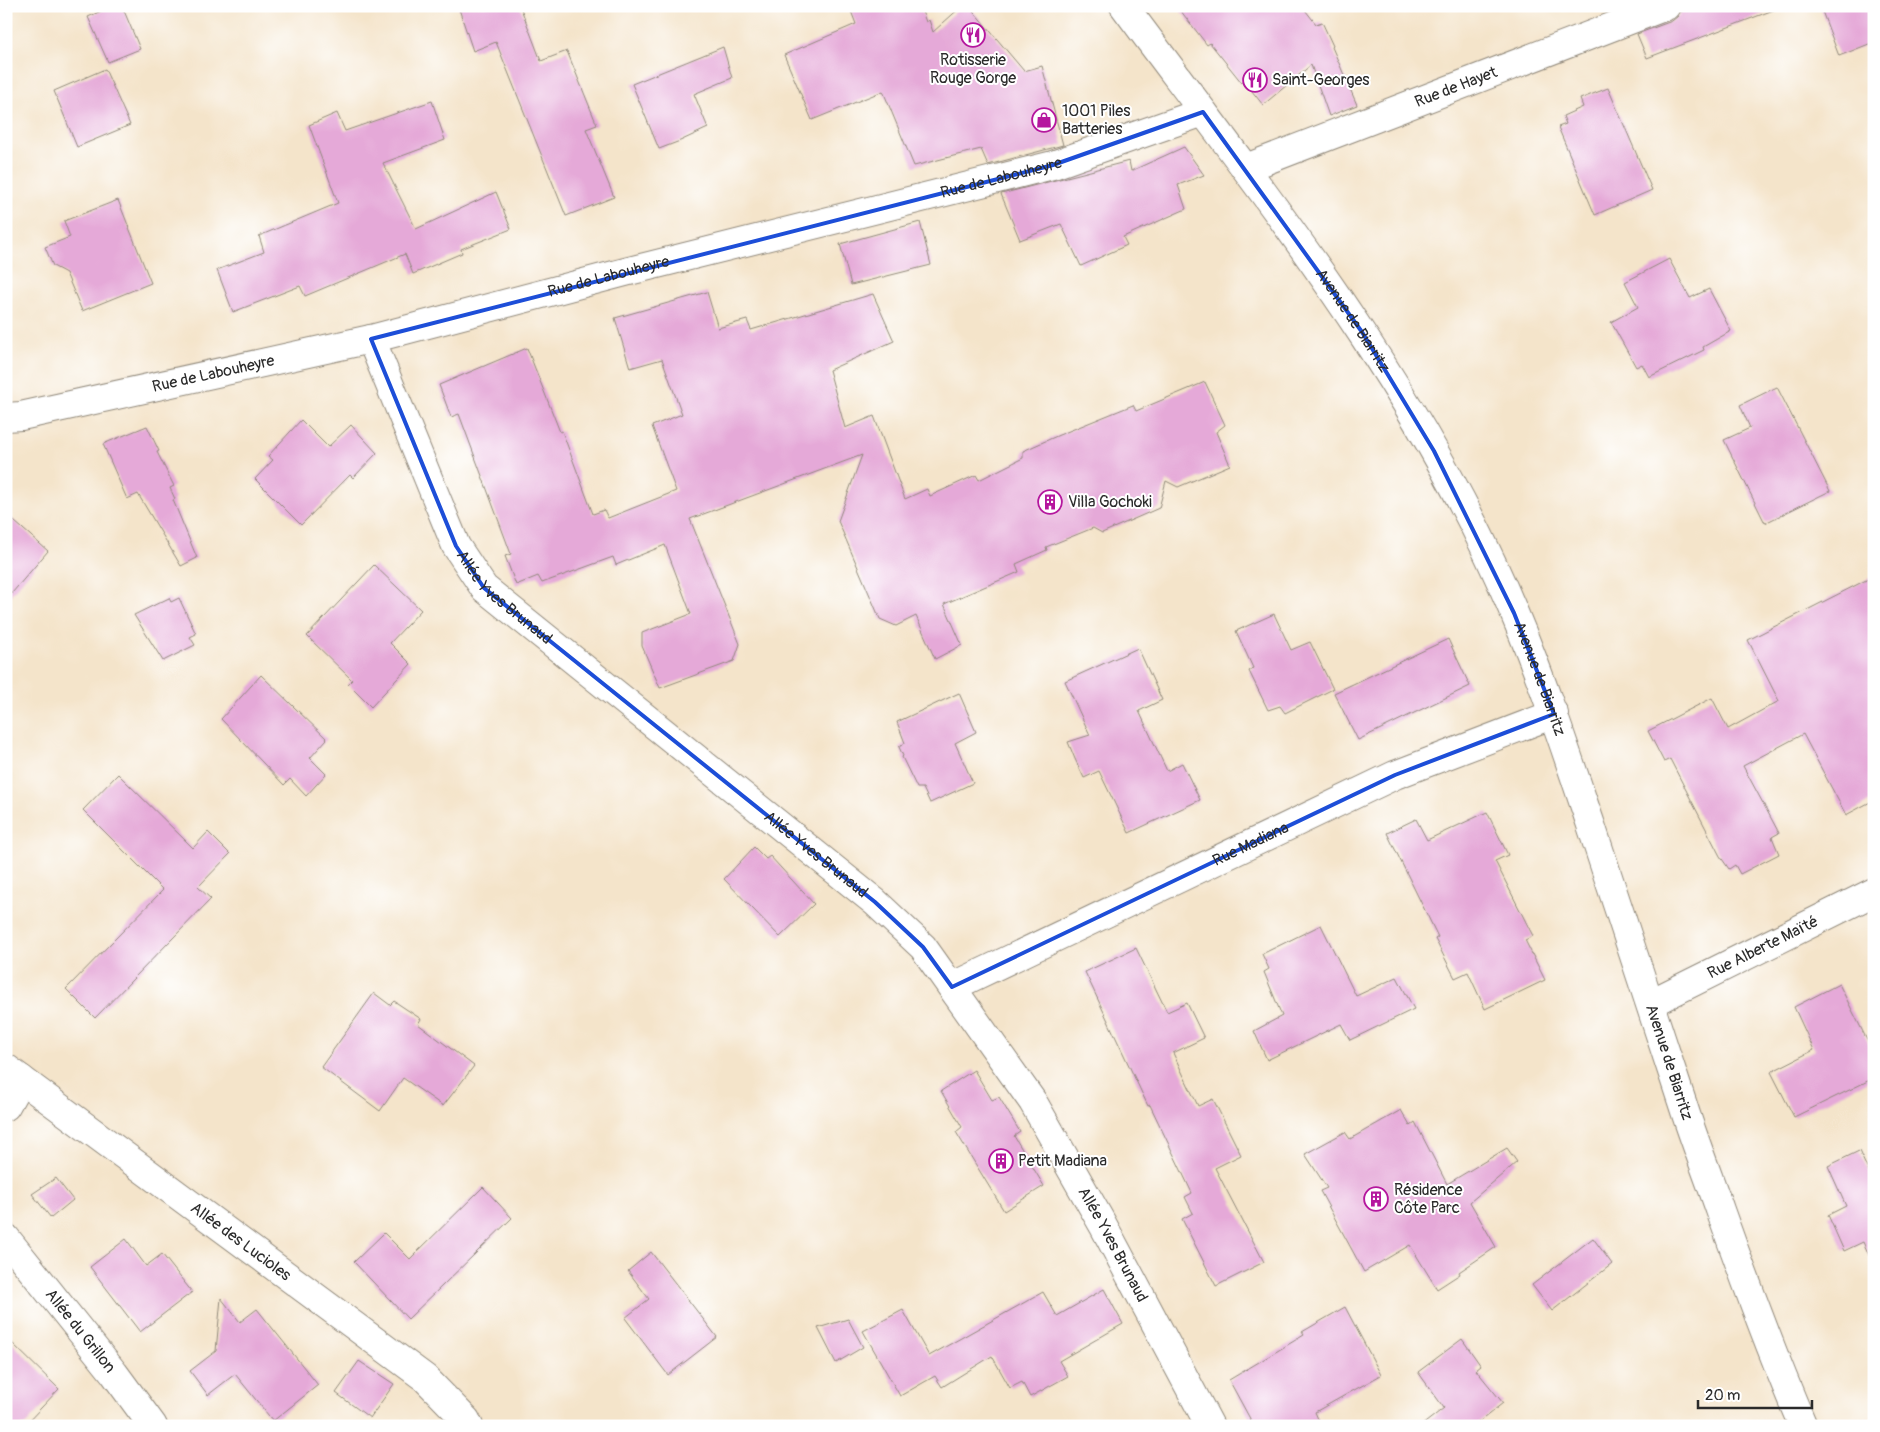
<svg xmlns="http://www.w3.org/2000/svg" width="1880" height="1432" font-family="Pangolin,sans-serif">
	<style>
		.building { fill: #e5a9d8 }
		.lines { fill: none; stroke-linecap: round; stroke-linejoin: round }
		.minor-casing { stroke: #90887a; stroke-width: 30 }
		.secondary-casing { stroke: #90887a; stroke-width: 30 }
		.minor { stroke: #fff; stroke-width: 28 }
		.secondary { stroke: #fff; stroke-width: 28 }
		.marked { fill: none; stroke: #1d4ed8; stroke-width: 4; stroke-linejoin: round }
		.labels { text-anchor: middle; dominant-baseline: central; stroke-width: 4; stroke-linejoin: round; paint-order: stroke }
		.poi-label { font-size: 16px; fill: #2b2b2b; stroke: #fff; text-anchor: start }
		.street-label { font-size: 16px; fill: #2b2b2b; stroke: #fff }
	</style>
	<rect width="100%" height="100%" fill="#fff"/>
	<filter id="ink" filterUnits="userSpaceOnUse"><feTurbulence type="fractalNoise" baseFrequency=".02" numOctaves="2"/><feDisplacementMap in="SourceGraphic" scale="10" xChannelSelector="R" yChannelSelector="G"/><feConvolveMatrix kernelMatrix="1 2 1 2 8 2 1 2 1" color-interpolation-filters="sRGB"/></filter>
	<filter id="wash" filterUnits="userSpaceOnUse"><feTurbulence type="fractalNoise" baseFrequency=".0096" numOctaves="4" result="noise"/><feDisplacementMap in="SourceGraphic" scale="20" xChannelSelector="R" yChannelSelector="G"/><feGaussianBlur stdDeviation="1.12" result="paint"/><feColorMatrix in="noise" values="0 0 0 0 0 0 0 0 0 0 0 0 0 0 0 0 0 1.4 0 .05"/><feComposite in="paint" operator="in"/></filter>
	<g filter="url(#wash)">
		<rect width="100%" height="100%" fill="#f4e4ca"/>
		<g id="blocks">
			<!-- building -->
			<g class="building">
				<polygon points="112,6 122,6 140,49 108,62 88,17"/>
				<polygon points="458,6 520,6 541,61 567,51 597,125 586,129 614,197 566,216 496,42 473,51"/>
				<polygon points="849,6 920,6 926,22 929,20 933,32 962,6 969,6 1024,71 1042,66 1063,145 988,165 981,149 914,166 883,91 812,120 784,55 856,24"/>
				<polygon points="1177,6 1302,6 1316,24 1322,22 1333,46 1332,47 1357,105 1329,116 1311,65 1263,105 1248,86 1246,88 1210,43 1207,45"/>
				<polygon points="1693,6 1775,6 1776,9 1647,58 1637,34 1672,21 1678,16 1680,12"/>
				<polygon points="1820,6 1874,6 1874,42 1839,56"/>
				<polygon points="723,47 732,78 694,94 708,128 680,141 659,149 632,84"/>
				<polygon points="105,69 130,125 77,147 54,91"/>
				<polygon points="1608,88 1652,190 1595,215 1558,127 1566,124 1563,116 1583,107 1580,99"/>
				<polygon points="432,101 445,140 383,163 416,229 496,192 511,229 461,249 462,253 413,274 405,254 305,296 300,286 233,312 217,270 264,252 259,236 338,203 309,125 337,113 345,131"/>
				<polygon points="1184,147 1204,175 1178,185 1186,209 1123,237 1127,245 1081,266 1061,224 1020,240 1001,194 1129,161 1131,171"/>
				<polygon points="118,200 151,283 82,311 66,273 53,266 45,247 70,237 64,221"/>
				<polygon points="920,222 931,265 851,285 840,244"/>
				<polygon points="1669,259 1690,298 1709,289 1731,331 1703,347 1704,350 1649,377 1642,364 1636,367 1611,322 1638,307 1625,282"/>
				<polygon points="707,292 718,328 747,320 751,330 873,294 894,341 829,370 845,428 874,416 905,499 927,489 930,496 976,475 979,480 1023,458 1023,451 1059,435 1133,405 1136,411 1205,382 1225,425 1216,432 1230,465 1178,487 1166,481 1159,508 1102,533 1093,528 1046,547 1047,550 1016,564 1019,572 944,604 962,645 935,659 916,616 896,626 880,619 838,521 862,455 690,519 740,644 734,661 660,688 642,646 642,633 691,614 665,545 616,565 613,557 542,583 538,576 516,585 505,556 511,554 459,414 451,417 439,385 527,348 560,432 562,431 593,514 604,510 608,518 676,491 652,426 682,414 662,359 630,368 615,318"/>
				<polygon points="1777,387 1830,491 1765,523 1724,440 1750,428 1740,405"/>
				<polygon points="301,420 328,447 351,425 377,453 353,478 350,475 301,525 255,479 273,460 268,456"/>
				<polygon points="147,426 159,451 157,452 174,486 170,488 175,499 173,500 197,558 181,566 138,494 127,499 103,444"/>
				<polygon points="6,514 48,551 6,600"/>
				<polygon points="374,565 421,610 390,643 411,664 371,707 348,684 352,680 307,636"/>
				<polygon points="1874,576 1874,800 1846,815 1803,734 1743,766 1779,833 1772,837 1779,854 1740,874 1735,865 1729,869 1720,856 1670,759 1664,762 1648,731 1712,698 1728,729 1779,701 1748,640"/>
				<polygon points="169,598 171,602 179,598 196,634 190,637 195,645 163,661 134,615"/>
				<polygon points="1274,614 1291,650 1310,642 1333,689 1285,713 1280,706 1268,710 1249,671 1253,668 1236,631"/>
				<polygon points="1448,639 1470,686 1358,740 1334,693"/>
				<polygon points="1138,648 1162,700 1139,711 1167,771 1182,763 1200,800 1129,833 1099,771 1084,778 1075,759 1068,742 1090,735 1065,681"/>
				<polygon points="261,675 327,739 310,758 326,774 306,796 290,779 284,785 221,719"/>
				<polygon points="959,693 976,732 955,743 973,783 930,803 923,788 917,788 902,757 903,756 899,747 905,743 897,722"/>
				<polygon points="118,774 193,848 208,832 230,854 198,887 211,899 95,1018 66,989 163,890 83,810"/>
				<polygon points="1487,812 1508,855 1495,861 1533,936 1525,940 1545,980 1485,1009 1468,972 1455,978 1435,939 1438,937 1387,833 1416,819 1427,840"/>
				<polygon points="754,847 766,859 770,856 814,904 780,937 724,879"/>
				<polygon points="1321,925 1356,996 1397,977 1414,1009 1350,1040 1341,1024 1267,1060 1254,1031 1282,1016 1264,972 1269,969 1262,954"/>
				<polygon points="1136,948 1167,1012 1187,1003 1204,1038 1173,1053 1198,1106 1213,1099 1241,1155 1215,1168 1264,1262 1216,1286 1182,1219 1193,1213 1185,1197 1192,1193 1150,1105 1148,1106 1085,972"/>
				<polygon points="1839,984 1874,1054 1874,1078 1794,1117 1771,1072 1814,1050 1794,1007"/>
				<polygon points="374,993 390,1005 394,1001 421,1019 418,1024 474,1066 443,1106 403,1078 380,1111 321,1067"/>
				<polygon points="974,1070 992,1100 999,1097 1020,1132 1014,1136 1044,1186 1004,1211 956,1132 962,1127 941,1091"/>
				<polygon points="1401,1110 1410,1126 1415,1122 1447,1184 1507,1148 1517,1162 1470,1202 1496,1247 1459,1272 1460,1274 1437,1289 1410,1245 1364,1272 1320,1191 1327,1188 1305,1154 1345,1132 1350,1139"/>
				<polygon points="1859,1151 1874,1183 1874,1266 1863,1242 1844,1251 1828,1215 1846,1206 1828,1166"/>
				<polygon points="56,1178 73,1200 51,1218 32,1194"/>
				<polygon points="483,1187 512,1218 408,1319 354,1262 384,1233 410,1259"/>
				<polygon points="1593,1238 1612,1264 1552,1311 1532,1285"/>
				<polygon points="126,1239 146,1266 162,1254 192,1292 140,1332 90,1267"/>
				<polygon points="651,1252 717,1337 668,1375 625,1318 649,1299 628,1271"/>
				<polygon points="1104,1289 1123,1324 1059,1361 1068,1376 1030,1397 1022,1382 1010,1388 992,1356 942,1387 935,1376 900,1396 863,1331 903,1310 929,1356 1043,1292 1057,1316"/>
				<polygon points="221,1298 240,1322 257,1309 318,1385 273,1421 235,1374 208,1395 190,1371 216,1351"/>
				<polygon points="1345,1307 1381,1375 1315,1412 1321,1426 1254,1426 1229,1380 1304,1335 1302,1332"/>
				<polygon points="848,1319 863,1347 836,1363 818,1328"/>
				<polygon points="6,1337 59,1389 24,1426 6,1426"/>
				<polygon points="1462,1339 1481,1366 1476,1370 1503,1403 1474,1426 1421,1426 1444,1408 1418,1372"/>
				<polygon points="359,1361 394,1384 370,1418 336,1393"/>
			</g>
		</g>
	</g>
	<g filter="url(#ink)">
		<use href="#blocks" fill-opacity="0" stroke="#90887a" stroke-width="1"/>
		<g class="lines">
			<!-- minor casing -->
			<g class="minor-casing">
				<g id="minor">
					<path id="s1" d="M 1246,168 L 1666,6"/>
					<path id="s2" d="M 371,339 L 456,546 L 484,588 L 875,902 L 923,947 L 1033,1102 L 1103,1225 L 1210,1426"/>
					<path id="s3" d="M 6,417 L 21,416 L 371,339 L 629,271 L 1053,165 L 1203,112"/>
					<path id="s4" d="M 952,987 L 1395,775 L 1554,714"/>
					<path id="s5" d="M 1651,1003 L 1874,892"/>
					<path id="s6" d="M 6,1068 L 425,1378 L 466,1420 L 469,1426"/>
					<polyline points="6,1106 21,1079"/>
					<path id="s7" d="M 6,1238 L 114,1373 L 153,1426"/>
				</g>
			</g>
			<!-- secondary casing -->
			<g class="secondary-casing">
				<g id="secondary">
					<path id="s8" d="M 1124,6 C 1268,200 1422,390 1515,615 C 1544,684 1567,754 1591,825 C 1622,918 1653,1011 1683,1105 C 1694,1140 1708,1175 1720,1210 C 1746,1283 1772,1354 1803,1426"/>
				</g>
			</g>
			<!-- minor -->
			<use href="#minor" class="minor"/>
			<!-- secondary -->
			<use href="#secondary" class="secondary"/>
		</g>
	</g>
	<!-- marked area -->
	<path class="marked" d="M 1203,112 L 1362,332 L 1434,451 L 1514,613 L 1554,714 L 1395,775 L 952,987 L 923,947 L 875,902 L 484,588 L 456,546 L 371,339 L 1053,165 Z"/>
	<!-- icons -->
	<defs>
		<g id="restaurant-ring" transform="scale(1.25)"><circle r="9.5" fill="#fff" stroke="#b5179e" stroke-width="1.5"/><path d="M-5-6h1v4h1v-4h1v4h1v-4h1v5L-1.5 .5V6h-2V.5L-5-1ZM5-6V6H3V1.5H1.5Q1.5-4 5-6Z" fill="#b5179e"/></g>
		<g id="shop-ring" transform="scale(1.25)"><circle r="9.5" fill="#fff" stroke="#b5179e" stroke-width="1.5"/><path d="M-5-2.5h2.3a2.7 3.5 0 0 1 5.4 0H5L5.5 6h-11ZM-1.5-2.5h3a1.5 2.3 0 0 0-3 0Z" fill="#b5179e"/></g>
		<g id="building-ring" transform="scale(1.25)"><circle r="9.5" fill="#fff" stroke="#b5179e" stroke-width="1.5"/><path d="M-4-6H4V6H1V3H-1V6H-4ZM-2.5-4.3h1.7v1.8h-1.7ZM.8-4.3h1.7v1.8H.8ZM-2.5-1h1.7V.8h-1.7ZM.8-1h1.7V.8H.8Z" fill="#b5179e"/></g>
	</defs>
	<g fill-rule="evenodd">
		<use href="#restaurant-ring" x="973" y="35"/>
		<use href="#restaurant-ring" x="1255" y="80"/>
		<use href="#shop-ring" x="1044" y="120"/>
		<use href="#building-ring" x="1050" y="502"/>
		<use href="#building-ring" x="1001" y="1161"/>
		<use href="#building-ring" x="1376" y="1199"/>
	</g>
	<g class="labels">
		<!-- poi labels -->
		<g class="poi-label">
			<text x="973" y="60" text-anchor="middle">Rotisserie<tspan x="973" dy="18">Rouge Gorge</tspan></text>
			<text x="1272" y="80">Saint-Georges</text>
			<text x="1062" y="111">1001 Piles<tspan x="1062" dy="18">Batteries</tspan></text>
			<text x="1068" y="502">Villa Gochoki</text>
			<text x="1018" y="1161">Petit Madiana</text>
			<text x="1394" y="1190">Résidence<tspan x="1394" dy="18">Côte Parc</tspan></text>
		</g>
		<!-- street labels -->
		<g class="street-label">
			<text stroke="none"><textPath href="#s1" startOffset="225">Rue de Hayet</textPath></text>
			<text stroke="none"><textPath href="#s3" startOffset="1024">Rue de Labouheyre</textPath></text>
			<text stroke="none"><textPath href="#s3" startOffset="619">Rue de Labouheyre</textPath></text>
			<text stroke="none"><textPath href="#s8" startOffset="389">Avenue de Biarritz</textPath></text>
			<text stroke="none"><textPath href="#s3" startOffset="212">Rue de Labouheyre</textPath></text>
			<text stroke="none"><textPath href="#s2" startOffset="295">Allée Yves Brunaud</textPath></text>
			<text stroke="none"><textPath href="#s8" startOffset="794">Avenue de Biarritz</textPath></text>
			<text stroke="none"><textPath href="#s4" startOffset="331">Rue Madiana</textPath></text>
			<text stroke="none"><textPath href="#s2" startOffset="700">Allée Yves Brunaud</textPath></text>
			<text stroke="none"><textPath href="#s5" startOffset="125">Rue Alberte Maïté</textPath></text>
			<text stroke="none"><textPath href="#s8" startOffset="1199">Avenue de Biarritz</textPath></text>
			<text stroke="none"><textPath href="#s6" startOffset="292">Allée des Lucioles</textPath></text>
			<text stroke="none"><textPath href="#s2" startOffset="1195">Allée Yves Brunaud</textPath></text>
			<text stroke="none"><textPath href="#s7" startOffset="119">Allée du Grillon</textPath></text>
		</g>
	</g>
	<!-- margin -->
	<rect width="1880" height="1432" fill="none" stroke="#fff" stroke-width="25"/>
	<!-- scale -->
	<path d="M1698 1400v8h114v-8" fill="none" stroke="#2b2b2b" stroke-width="2.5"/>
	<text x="1705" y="1400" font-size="15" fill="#2b2b2b" stroke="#ffffff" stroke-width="4" paint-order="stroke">20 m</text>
</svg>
